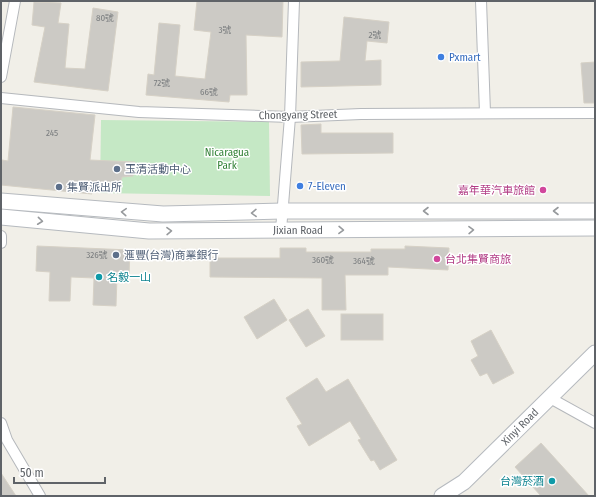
<svg xmlns="http://www.w3.org/2000/svg" width="596" height="497" font-family="'Fira Sans Condensed','Noto Sans TC',sans-serif">
	<style>
		.green { fill: #c5e8c5 }
		.building { fill: #cccac5; stroke: #d6d1c6 }
		.lines { fill: none; stroke-linecap: round; stroke-linejoin: round }
		.street-casing { stroke: #b5b8bc; stroke-width: 12 }
		.secondary-casing { stroke: #b6babf; stroke-width: 17 }
		.street { stroke: #fff; stroke-width: 10 }
		.secondary { stroke: #fff; stroke-width: 15 }
		.oneway { stroke: #979a9d }
		.shop-dot { fill: #3f7fe0; stroke: #fff; stroke-width: 1.5 }
		.service-dot { fill: #5c6f8a; stroke: #fff; stroke-width: 1.5 }
		.hotel-dot { fill: #d1479c; stroke: #fff; stroke-width: 1.5 }
		.culture-dot { fill: #0f9aa8; stroke: #fff; stroke-width: 1.5 }
		.labels { text-anchor: middle; dominant-baseline: central; stroke-width: 3; stroke-linejoin: round; paint-order: stroke }
		.number-label { font-size: 9px; fill: #7a7d7f }
		.shop-label { font-size: 11px; fill: #366cbe; stroke: #fff; text-anchor: start }
		.street-label { font-size: 11px; fill: #5f6368; stroke: #fff }
		.park-label { font-size: 11px; fill: #348238; stroke: #fff }
		.service-label { font-size: 11px; fill: #4e5e75; stroke: #fff; text-anchor: start }
		.hotel-label { font-size: 11px; fill: #b23c85; stroke: #fff; text-anchor: end }
		.culture-label { font-size: 11px; fill: #0d838f; stroke: #fff; text-anchor: start }
	</style>
	<rect width="100%" height="100%" fill="#f1efe8"/>
	<!-- green -->
	<polygon class="green" points="101,120 269,122 270,196 100,193"/>
	<!-- building -->
	<g class="building">
		<polygon points="197,1 283,1 282,37 246,35 247,95 230,95 229,102 146,95 148,74 154,75 159,23 180,25 175,76 205,79 211,32 194,30"/>
		<polygon points="34,2 61,3 58,23 69,24 65,68 85,69 93,8 118,12 108,91 34,82 45,27 32,25"/>
		<polygon points="344,17 389,22 387,43 367,41 365,61 381,60 381,85 301,87 301,62 340,61"/>
		<polygon points="595,62 595,103 584,103 581,63"/>
		<polygon points="13,107 95,115 90,160 135,162 133,176 122,177 119,190 93,190 92,194 1,185 2,160 8,161"/>
		<polygon points="321,124 321,133 393,133 393,153 302,154 301,125"/>
		<polygon points="37,246 130,250 129,277 117,276 116,306 93,305 94,278 71,277 70,301 49,301 50,272 36,271"/>
		<polygon points="405,246 449,248 448,270 388,267 388,275 345,275 346,310 322,310 322,278 210,277 210,258 280,258 280,248 306,248 306,252 371,252 371,249 405,249"/>
		<polygon points="274,299 287,320 257,339 244,317"/>
		<polygon points="308,309 325,336 306,347 289,320"/>
		<rect x="341" y="314" width="42" height="26"/>
		<polygon points="491,330 514,373 493,384 487,373 480,376 471,360 478,356 471,341"/>
		<polygon points="317,378 326,392 348,379 397,460 380,470 374,460 371,461 358,440 361,439 350,421 309,446 297,426 302,424 286,398"/>
		<polygon points="541,443 589,496 541,496 515,467"/>
		<polygon points="1,473 16,496 1,496"/>
	</g>
	<g class="lines">
		<!-- street casing -->
		<g class="street-casing">
			<g id="street">
				<polyline points="481,1 485,113"/>
				<polyline points="1,77 15,1"/>
				<polyline points="1,98 139,112 290,117 361,114 595,113"/>
				<polyline points="281,230 290,117 294,1"/>
				<polyline points="1,236 1,243"/>
				<polyline points="550,398 595,423"/>
				<polyline points="1,423 7,440 40,496"/>
			</g>
		</g>
		<!-- secondary casing -->
		<g class="secondary-casing">
			<g id="secondary">
				<polyline points="1,201 163,214 282,211 595,211"/>
				<polyline points="1,217 149,231 595,228"/>
				<polyline points="442,496 464,482 595,353"/>
			</g>
		</g>
		<!-- street -->
		<use href="#street" class="street"/>
		<!-- secondary -->
		<use href="#secondary" class="secondary"/>
	</g>
	<!-- one-way arrows -->
	<defs><path id="oneway-chevron" d="M-2-3.5L2.5 0L-2 3.5" fill="none" stroke-width="1.6" stroke-linecap="round" stroke-linejoin="round"/></defs>
	<g class="oneway">
		<use href="#oneway-chevron" transform="translate(426 211) rotate(180)"/>
		<use href="#oneway-chevron" transform="translate(556 211) rotate(-180)"/>
		<use href="#oneway-chevron" transform="translate(124 212) rotate(-176)"/>
		<use href="#oneway-chevron" transform="translate(254 213) rotate(179)"/>
		<use href="#oneway-chevron" transform="translate(40 221) rotate(6)"/>
		<use href="#oneway-chevron" transform="translate(341 230) rotate(1)"/>
		<use href="#oneway-chevron" transform="translate(471 230) rotate(-1)"/>
		<use href="#oneway-chevron" transform="translate(169 231) rotate(-1)"/>
	</g>
	<!-- markers -->
	<g class="shop-dot">
		<circle cx="441" cy="57" r="4"/>
		<circle cx="300" cy="186" r="4"/>
	</g>
	<g class="service-dot">
		<circle cx="117" cy="169" r="4"/>
		<circle cx="59" cy="187" r="4"/>
		<circle cx="116" cy="255" r="4"/>
	</g>
	<g class="hotel-dot">
		<circle cx="543" cy="190" r="4"/>
		<circle cx="437" cy="259" r="4"/>
	</g>
	<g class="culture-dot">
		<circle cx="99" cy="277" r="4"/>
		<circle cx="552" cy="481" r="4"/>
	</g>
	<g class="labels">
		<!-- number labels -->
		<g class="number-label">
			<text x="105" y="18">80號</text>
			<text x="225" y="30">3號</text>
			<text x="375" y="35">2號</text>
			<text x="162" y="83">72號</text>
			<text x="209" y="92">66號</text>
			<text x="52" y="133">245</text>
			<text x="97" y="255">326號</text>
			<text x="323" y="260">360號</text>
			<text x="364" y="261">364號</text>
		</g>
		<!-- shop labels -->
		<g class="shop-label">
			<text x="449" y="57">Pxmart</text>
			<text x="308" y="186">7-Eleven</text>
		</g>
		<!-- street labels -->
		<g class="street-label">
			<text transform="translate(298 115) rotate(-1)">Chongyang Street</text>
			<text x="298" y="230">Jixian Road</text>
			<text transform="translate(520 427) rotate(-45)">Xinyi Road</text>
		</g>
		<!-- park labels -->
		<g class="park-label">
			<text x="227" y="152">Nicaragua<tspan x="227" dy="13">Park</tspan></text>
		</g>
		<!-- service labels -->
		<g class="service-label">
			<text x="125" y="169">玉清活動中心</text>
			<text x="67" y="187">集賢派出所</text>
			<text x="124" y="255">滙豐(台灣)商業銀行</text>
		</g>
		<!-- hotel labels -->
		<g class="hotel-label">
			<text x="535" y="190">嘉年華汽車旅館</text>
			<text x="445" y="259" text-anchor="start">台北集賢商旅</text>
		</g>
		<!-- culture labels -->
		<g class="culture-label">
			<text x="107" y="277">名毅一山</text>
			<text x="544" y="481" text-anchor="end">台灣菸酒</text>
		</g>
	</g>
	<!-- border -->
	<rect width="596" height="497" fill="none" stroke="#5f6368" stroke-width="4"/>
	<!-- scale -->
	<path d="M14 477v6h91v-6" fill="none" stroke="#5f6368" stroke-width="2"/>
	<text x="20" y="477" font-size="12" fill="#5f6368" stroke="#ffffff" stroke-width="3" paint-order="stroke">50 m</text>
</svg>
